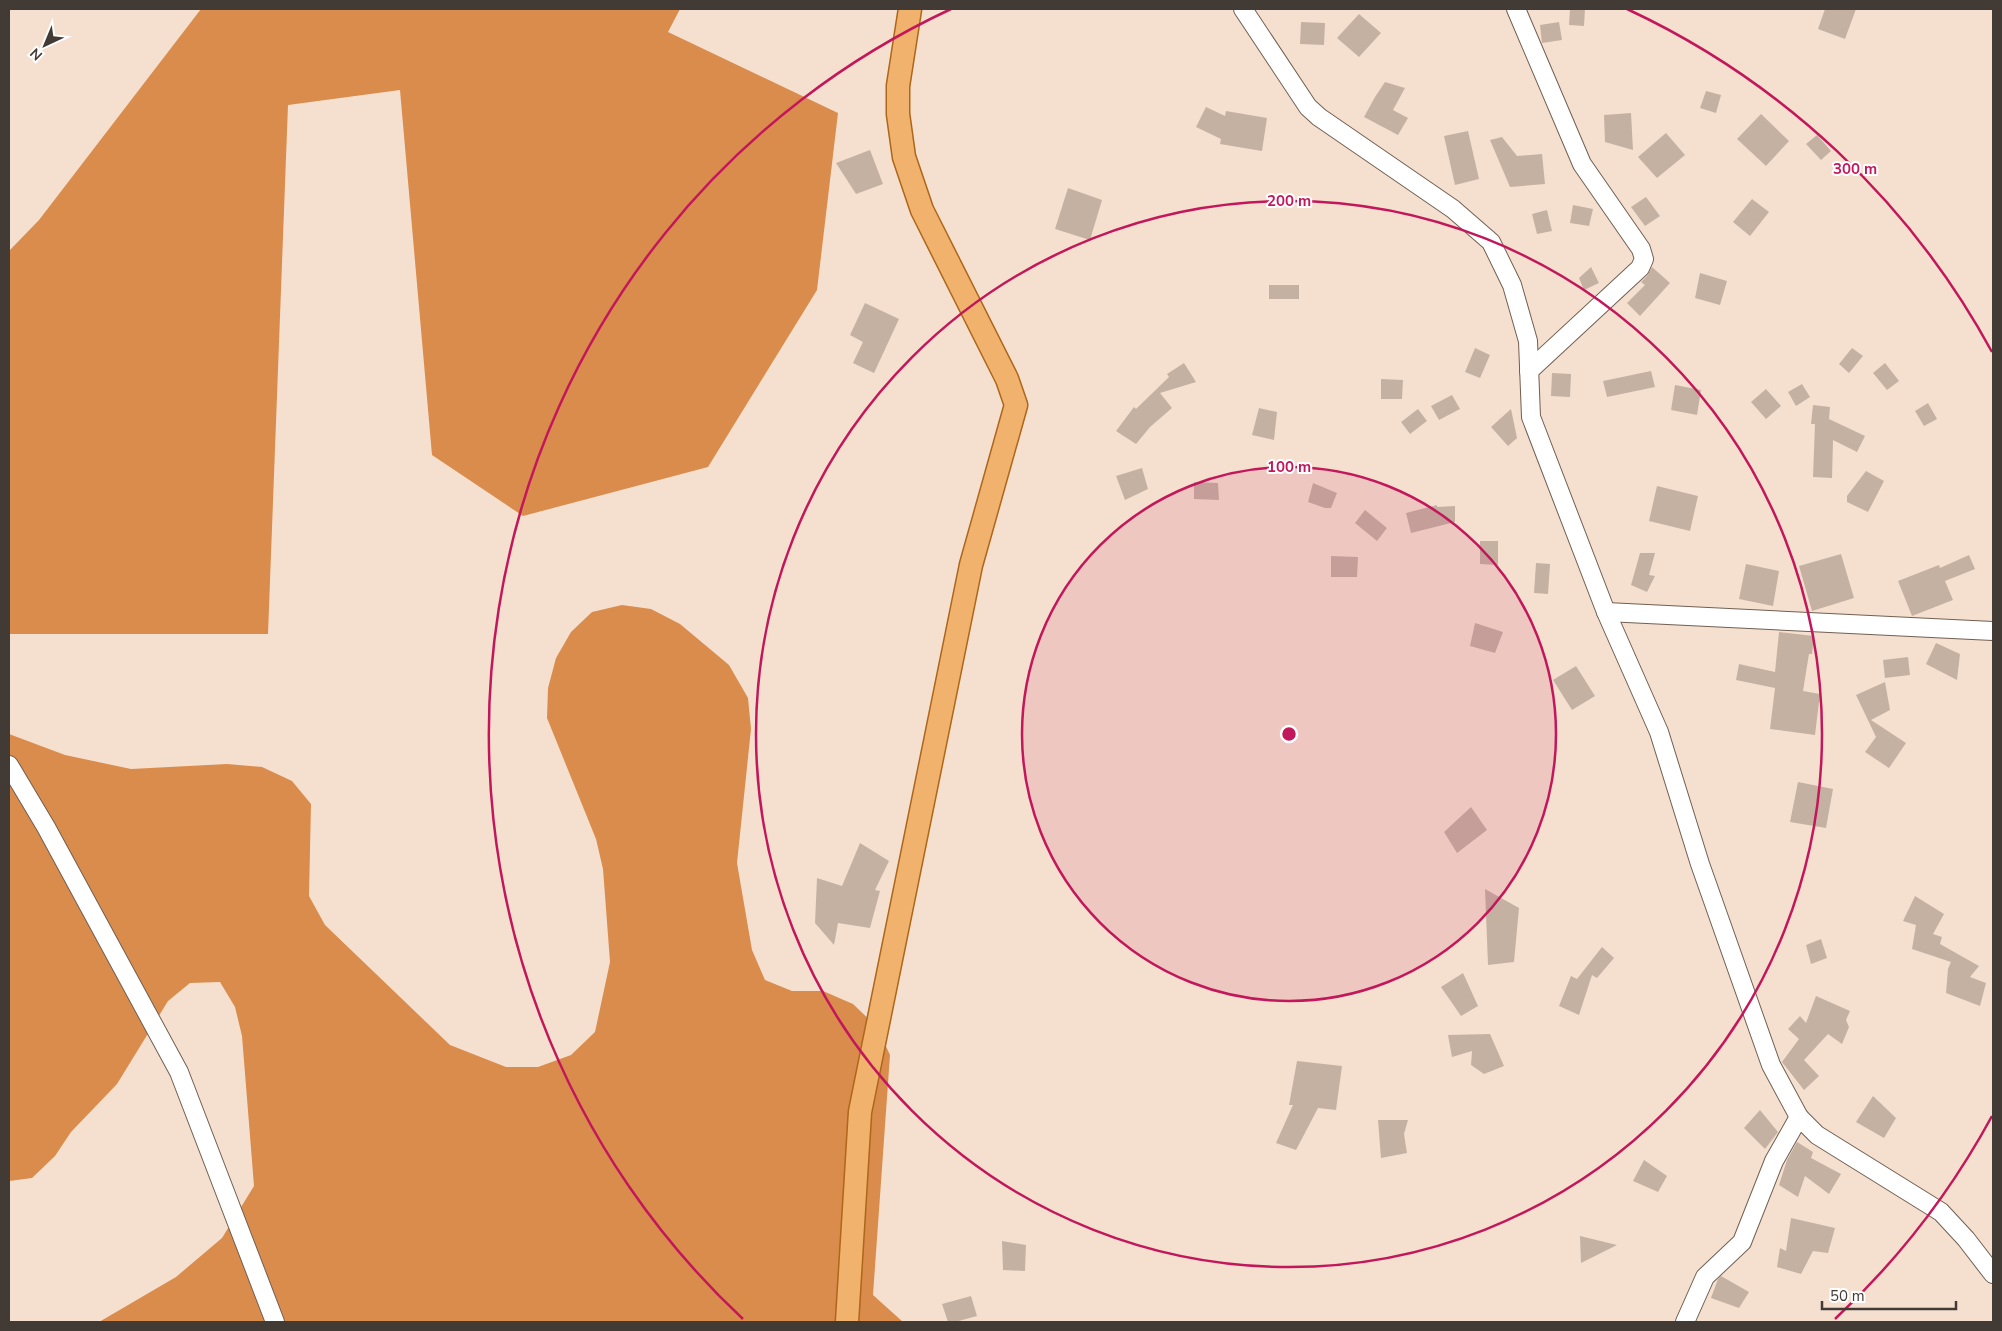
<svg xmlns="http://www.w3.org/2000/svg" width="2002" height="1331" font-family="'Nunito Sans',sans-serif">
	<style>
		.forest { fill: #da8c4c }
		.building { fill: #c5b1a2 }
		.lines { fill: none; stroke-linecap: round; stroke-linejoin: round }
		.minor-casing { stroke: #715f52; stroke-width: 20 }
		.major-casing { stroke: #ad661a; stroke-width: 25 }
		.minor { stroke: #fff; stroke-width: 18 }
		.major { stroke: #f0b26d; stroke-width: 22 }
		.ring { fill: none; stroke: #c2185b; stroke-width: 2.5 }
		.centre { fill: #c2185b; stroke: #fff; stroke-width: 2.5 }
		.ring-label { font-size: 15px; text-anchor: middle; font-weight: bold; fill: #c2185b; stroke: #fff; stroke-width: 4; stroke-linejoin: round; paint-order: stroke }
	</style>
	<rect width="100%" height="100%" fill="#f5e0d0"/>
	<!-- forest -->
	<g class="forest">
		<polygon points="201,9 680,9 668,32 838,113 817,290 708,467 523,516 432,455 400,90 288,105 268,634 9,634 9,251 39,220"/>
		<polygon points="622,605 651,609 680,624 729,665 748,698 751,729 737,863 752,950 765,980 792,991 823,991 853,1004 877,1027 890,1055 873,1295 903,1322 99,1322 176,1277 222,1238 254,1186 242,1036 235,1007 220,982 190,983 168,1001 117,1084 71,1132 55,1156 32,1178 9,1181 9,734 65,755 131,769 227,764 262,767 292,781 311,804 309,896 325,925 450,1045 506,1067 538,1067 571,1055 595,1032 610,962 603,869 596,839 547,718 548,688 556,658 571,632 592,612"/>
	</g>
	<!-- building -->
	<g class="building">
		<polygon points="1570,9 1585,9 1584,26 1569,25"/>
		<polygon points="1825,9 1856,9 1845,39 1818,29"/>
		<polygon points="1359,14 1381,33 1359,57 1337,38"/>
		<polygon points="1301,22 1325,23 1324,45 1300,44"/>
		<polygon points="1559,22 1562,40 1542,43 1540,25"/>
		<polygon points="1385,82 1405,88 1393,110 1408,118 1398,135 1364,117 1375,97"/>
		<polygon points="1706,91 1721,95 1716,113 1700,108"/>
		<polygon points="1206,107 1225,116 1226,111 1267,118 1262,151 1220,144 1221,139 1196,127"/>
		<polygon points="1631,113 1633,150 1605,142 1604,115"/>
		<polygon points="1761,114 1789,141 1766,166 1737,139"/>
		<polygon points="1468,131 1479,179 1455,185 1444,136"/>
		<polygon points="1666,133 1685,155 1657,178 1638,157"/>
		<polygon points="1817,135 1831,151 1821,160 1806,144"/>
		<polygon points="1502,137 1517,156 1542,154 1545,184 1510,187 1490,140"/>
		<polygon points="870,150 883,184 856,194 836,163"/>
		<polygon points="1068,188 1102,200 1090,240 1055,229"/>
		<polygon points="1646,197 1660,216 1645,226 1631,207"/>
		<polygon points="1752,199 1769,212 1750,236 1733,222"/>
		<polygon points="1573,205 1593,209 1589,226 1570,223"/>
		<polygon points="1547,210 1552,231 1537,234 1532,214"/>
		<polygon points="1591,267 1599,283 1584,290 1579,278"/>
		<polygon points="1652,267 1670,283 1640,316 1627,303 1645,285 1641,282 1647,276"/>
		<polygon points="1700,273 1727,281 1720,305 1695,298"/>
		<rect x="1269" y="285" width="30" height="14"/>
		<polygon points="865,303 899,319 874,373 853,363 863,342 850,335"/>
		<polygon points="1475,348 1490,355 1480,378 1465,372"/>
		<polygon points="1852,348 1863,356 1849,373 1839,364"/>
		<polygon points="1184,363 1196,382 1160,393 1172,408 1150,427 1136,444 1116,431 1134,407 1136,409 1169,377 1167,374"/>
		<polygon points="1885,363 1899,381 1887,390 1873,373"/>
		<polygon points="1651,371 1655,387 1607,397 1603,381"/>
		<polygon points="1552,373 1571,374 1570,397 1551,396"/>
		<polygon points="1381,379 1403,380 1402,399 1381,399"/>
		<polygon points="1802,384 1810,397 1796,406 1788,392"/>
		<polygon points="1675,385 1701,390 1697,415 1671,410"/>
		<polygon points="1766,389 1781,406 1766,419 1751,402"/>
		<polygon points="1452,395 1460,409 1439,420 1431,406"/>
		<polygon points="1928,403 1937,419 1924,426 1915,411"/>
		<polygon points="1813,405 1830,407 1829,419 1865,436 1857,452 1833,440 1832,478 1813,477 1815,424 1811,424"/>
		<polygon points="1259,408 1277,412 1274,440 1252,435"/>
		<polygon points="1418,409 1427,421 1410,434 1401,422"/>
		<polygon points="1511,409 1517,438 1508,446 1491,427"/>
		<polygon points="1142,468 1148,489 1125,500 1116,476"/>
		<polygon points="1866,471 1884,481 1868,512 1847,502 1847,496"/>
		<polygon points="1194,482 1218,483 1219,500 1194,499"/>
		<polygon points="1313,483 1337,493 1331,508 1325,508 1308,502"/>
		<polygon points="1657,486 1698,496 1690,531 1649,521"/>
		<polygon points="1437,505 1437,507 1455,506 1455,522 1411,533 1406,513"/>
		<polygon points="1365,510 1387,528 1377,541 1355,523"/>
		<polygon points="1480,541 1498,541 1498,565 1480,564"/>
		<polygon points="1640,553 1655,553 1649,575 1655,576 1647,592 1631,585"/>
		<polygon points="1841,554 1854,598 1812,611 1799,566"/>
		<polygon points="1969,555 1975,569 1945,581 1953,600 1912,616 1898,581 1939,565 1940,568"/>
		<polygon points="1331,556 1358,557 1357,577 1331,577"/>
		<polygon points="1536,563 1550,564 1548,594 1534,593"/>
		<polygon points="1746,564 1779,571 1773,606 1739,599"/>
		<polygon points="1475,623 1503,632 1495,653 1470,646"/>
		<polygon points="1779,632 1814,636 1812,654 1809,654 1803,691 1820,694 1815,735 1770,729 1775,688 1736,680 1739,664 1775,672"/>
		<polygon points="1936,643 1960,654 1957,680 1926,664"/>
		<polygon points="1908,657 1910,675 1885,678 1883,660"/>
		<polygon points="1576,666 1595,696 1572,710 1553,680"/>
		<polygon points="1885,682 1890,710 1871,720 1906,743 1889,768 1865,752 1876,737 1856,695"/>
		<polygon points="1798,782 1833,789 1826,828 1790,822"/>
		<polygon points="1471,807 1487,830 1457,853 1444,832"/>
		<polygon points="860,843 889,861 875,890 880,891 870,928 838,923 834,945 815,923 817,878 842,886"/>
		<polygon points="1485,889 1519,908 1514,962 1488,965"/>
		<polygon points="1915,896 1944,914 1933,934 1942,937 1940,944 1979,966 1970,977 1986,983 1980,1006 1946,993 1948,969 1951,962 1912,949 1916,925 1903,921"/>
		<polygon points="1821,939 1827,958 1811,964 1806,945"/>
		<polygon points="1602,947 1614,958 1597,978 1592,975 1579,1015 1559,1006 1571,976 1577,979"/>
		<polygon points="1463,973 1478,1006 1461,1016 1441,987"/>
		<polygon points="1816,996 1850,1011 1846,1020 1849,1027 1842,1044 1828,1034 1804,1060 1819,1076 1804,1090 1782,1062 1799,1039 1788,1029 1800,1016 1806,1023"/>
		<polygon points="1490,1034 1504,1066 1484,1074 1471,1065 1472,1051 1452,1057 1448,1035"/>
		<polygon points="1297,1061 1342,1066 1336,1110 1318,1108 1296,1150 1276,1143 1293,1105 1289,1105"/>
		<polygon points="1873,1096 1896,1118 1884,1138 1856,1122"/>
		<polygon points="1760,1110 1778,1132 1765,1149 1744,1128"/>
		<polygon points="1378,1120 1408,1120 1404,1134 1407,1153 1381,1158"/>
		<polygon points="1797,1142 1813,1152 1811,1158 1841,1174 1829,1194 1805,1176 1798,1197 1779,1185 1787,1160"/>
		<polygon points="1644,1160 1667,1176 1658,1192 1633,1181"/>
		<polygon points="1791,1218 1835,1228 1828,1253 1813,1251 1801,1274 1777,1267 1780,1248 1786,1251"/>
		<polygon points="1580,1236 1617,1245 1581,1263"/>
		<polygon points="1002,1241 1026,1245 1025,1271 1003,1270"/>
		<polygon points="1721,1276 1749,1292 1739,1308 1711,1298 1718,1279"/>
		<polygon points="971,1296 977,1316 955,1322 948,1322 942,1304"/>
	</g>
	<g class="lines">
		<!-- minor casing -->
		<g class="minor-casing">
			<g id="minor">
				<polyline points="1243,9 1308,107 1319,117 1453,209 1491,242 1512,285 1528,341 1531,417 1606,612 1659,732 1700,864 1771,1065 1799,1117 1817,1135 1941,1212 1966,1239 1993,1274"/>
				<polyline points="1516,9 1582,164 1641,249 1644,259 1640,268 1529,371"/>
				<polyline points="1606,612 1993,631"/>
				<polyline points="9,765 46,827 179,1072 275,1322"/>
				<polyline points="1685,1322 1705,1277 1742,1242 1774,1161 1799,1117"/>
			</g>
		</g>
		<!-- major casing -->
		<g class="major-casing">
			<polyline id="major" points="847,1322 860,1112 971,565 1016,405 1007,379 922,210 904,157 898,114 898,86 910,9"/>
		</g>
		<!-- minor -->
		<use href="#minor" class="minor"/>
		<!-- major -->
		<use href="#major" class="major"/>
	</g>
	<!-- distance rings -->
	<circle cx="1289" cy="734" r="267" fill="#c2185b" fill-opacity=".12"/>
	<g class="ring">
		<circle cx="1289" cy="734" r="267"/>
		<circle cx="1289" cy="734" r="533"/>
		<path d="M1992 1116A800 800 0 0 1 1835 1319M743 1319A800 800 0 0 1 951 9M1627 9A800 800 0 0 1 1992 352"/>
	</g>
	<circle cx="1289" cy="734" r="8" class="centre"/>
	<g class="ring-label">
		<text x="1855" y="174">300 m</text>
		<text x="1289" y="206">200 m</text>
		<text x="1289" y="472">100 m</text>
	</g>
	<!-- border -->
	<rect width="2002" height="1331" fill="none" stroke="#423a34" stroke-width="20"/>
	<!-- north arrow -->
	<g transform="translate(45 45) rotate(224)" stroke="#ffffff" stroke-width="4" paint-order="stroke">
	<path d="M0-4L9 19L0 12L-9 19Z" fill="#423a34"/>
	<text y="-8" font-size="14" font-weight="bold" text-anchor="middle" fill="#423a34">N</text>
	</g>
	<!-- scale -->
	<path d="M1822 1301v8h134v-8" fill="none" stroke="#423a34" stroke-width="2.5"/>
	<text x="1830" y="1301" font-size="15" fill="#423a34" stroke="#ffffff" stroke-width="4" paint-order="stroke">50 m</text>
</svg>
